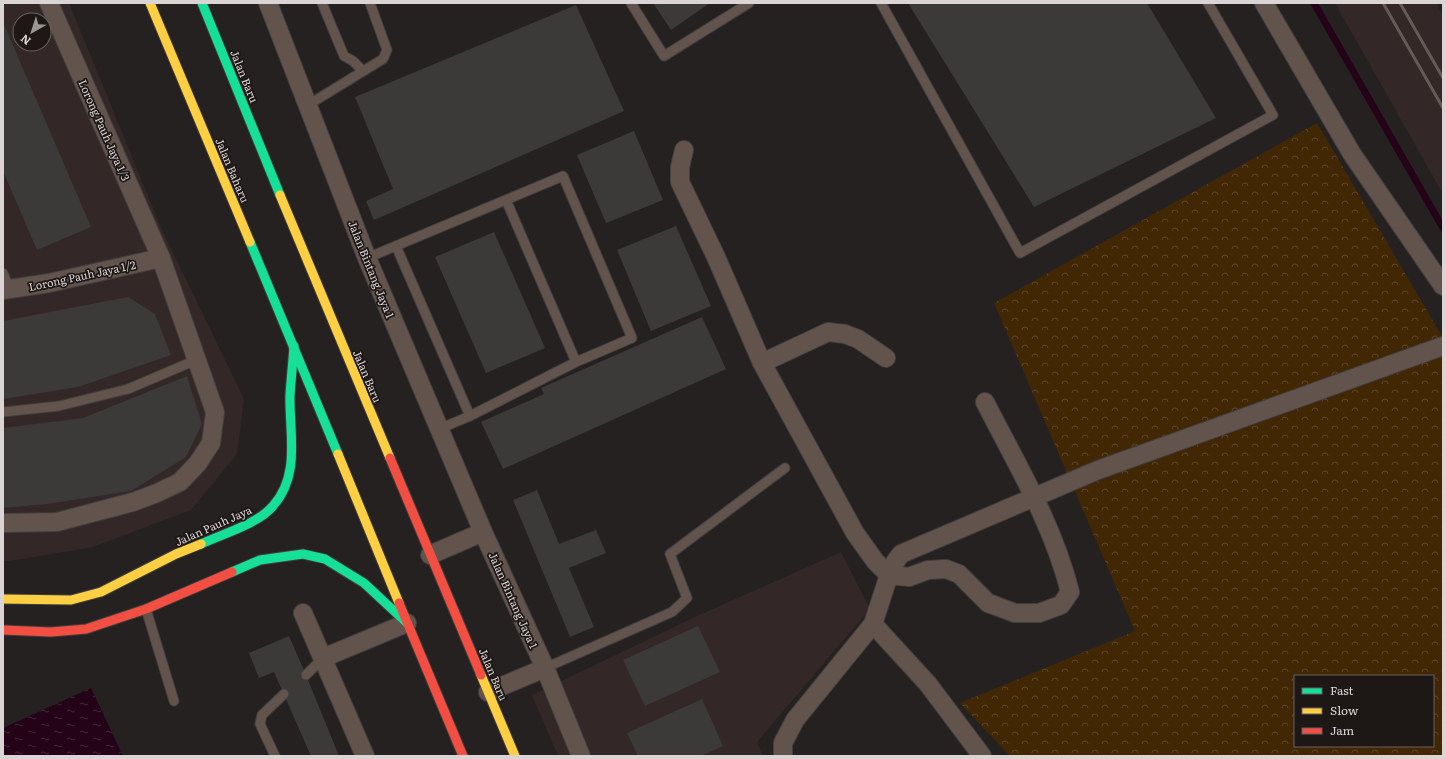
<svg xmlns="http://www.w3.org/2000/svg" width="1446" height="759" font-family="Literata,serif">
	<style>
		.built { fill: #332827; fill-rule: evenodd }
		.forest { fill: url(#forest-crowns); fill-rule: evenodd }
		.water { fill: url(#water-ripples) }
		.lines { fill: none; stroke-linecap: round; stroke-linejoin: round }
		.stream { stroke: #240318; stroke-width: 7 }
		.building { fill: #3c3939 }
		.lane-casing { stroke: #413f3e; stroke-width: 11 }
		.street-casing { stroke: #413f3e; stroke-width: 20 }
		.fast-casing { stroke: #413f3e; stroke-width: 11 }
		.slow-casing { stroke: #413f3e; stroke-width: 11 }
		.jam-casing { stroke: #413f3e; stroke-width: 11 }
		.lane { stroke: #62544d; stroke-width: 9 }
		.street { stroke: #62544d; stroke-width: 18 }
		.fast { stroke: #16e098; stroke-width: 9 }
		.slow { stroke: #ffcf43; stroke-width: 9 }
		.jam { stroke: #f24e42; stroke-width: 9 }
		.rail { stroke: #655a55; stroke-width: 3 }
		.labels { text-anchor: middle; dominant-baseline: central; stroke-width: 3.5; stroke-linejoin: round; paint-order: stroke }
		.street-label { font-size: 11px; fill: #dad5d4; stroke: #1d1716 }
	</style>
	<defs>
		<pattern id="forest-crowns" width="20" height="18" patternUnits="userSpaceOnUse"><rect width="20" height="18" fill="#412704"/><path d="M2 6a3 3 0 1 1 6 0M12 15a3 3 0 1 1 6 0" fill="none" stroke="#5c4528"/></pattern>
		<pattern id="water-ripples" width="26" height="14" patternUnits="userSpaceOnUse"><rect width="26" height="14" fill="#240318"/><path d="M2 4q2-2 4 0t4 0M15 11q2-2 4 0t4 0" fill="none" stroke="#432739"/></pattern>
	</defs>
	<rect width="100%" height="100%" fill="#252121"/>
	<!-- built -->
	<g class="built">
		<path d="M 3,3 L 69,3 L 162,230 L 244,399 L 237,454 L 191,510 L 93,547 L 10,561 L 3,561 ZM 20,20 L 44,20 L 44,44 L 20,44 Z"/>
		<polygon points="1335,3 1436,3 1443,16 1443,194"/>
		<polygon points="841,552 870,609 757,742 763,756 558,756 532,695 695,617"/>
	</g>
	<!-- forest -->
	<path class="forest" d="M 1317,123 L 1443,338 L 1443,756 L 1010,756 L 960,703 L 1135,631 L 994,303 ZM 1295,676 L 1433,676 L 1433,746 L 1295,746 Z"/>
	<!-- water -->
	<polygon class="water" points="91,688 123,756 3,756 3,728"/>
	<g class="lines">
		<!-- stream -->
		<polyline class="stream" points="1314,3 1443,228"/>
	</g>
	<!-- building -->
	<g class="building">
		<polygon points="653,3 710,3 671,30"/>
		<polygon points="908,3 1147,3 1216,118 1034,207"/>
		<polygon points="576,5 624,111 374,220 366,201 393,189 355,97"/>
		<polygon points="3,22 91,227 37,250 3,171"/>
		<polygon points="634,131 663,200 606,223 577,155"/>
		<polygon points="676,226 711,306 651,331 617,250"/>
		<polygon points="494,232 545,348 486,373 435,257"/>
		<polygon points="128,297 155,314 171,355 78,387 3,399 3,321"/>
		<polygon points="702,317 726,369 503,469 481,422 544,394 541,388"/>
		<polygon points="187,376 202,424 186,457 131,491 47,504 3,508 3,428 83,418"/>
		<polygon points="537,490 559,544 596,530 606,553 569,568 594,627 570,637 513,500"/>
		<polygon points="698,626 720,672 645,706 623,660"/>
		<polygon points="289,636 306,675 339,756 311,756 274,672 259,678 249,653"/>
		<polygon points="702,699 723,746 701,756 638,756 627,733"/>
	</g>
	<g class="lines">
		<!-- lane casing -->
		<g class="lane-casing">
			<g id="lane">
				<polyline points="322,3 344,56 353,61 363,71"/>
				<polyline points="631,3 664,56 749,3"/>
				<polyline points="881,3 1020,253 1273,115 1208,3"/>
				<polyline points="308,105 383,59 387,50 370,3"/>
				<polyline points="396,246 470,416"/>
				<path d="M 367,258 C 432,231 498,203 563,176 L 632,338 L 576,362 L 506,200"/>
				<polyline points="3,273 10,290"/>
				<polyline points="3,412 59,406 128,389 196,360"/>
				<polyline points="439,429 470,416 576,362"/>
				<polyline points="146,609 174,701"/>
				<polyline points="545,668 672,612 687,598 670,554 785,468"/>
				<polyline points="306,675 323,658"/>
				<polyline points="275,756 260,724 262,715 284,694"/>
			</g>
		</g>
		<!-- street casing -->
		<g class="street-casing">
			<g id="street">
				<polyline points="268,3 367,258 483,532 545,668 581,756"/>
				<polyline points="1264,3 1352,154 1443,286"/>
				<path d="M 684,150 L 680,167 L 680,182 L 716,257 L 762,363 L 855,533 L 875,561 L 889,575 L 909,577 L 928,570 L 946,569 L 959,574 L 988,603 L 1015,613 L 1039,613 L 1061,605 L 1070,592 C 1053,524 1016,463 985,402"/>
				<polyline points="3,290 49,283 161,258"/>
				<polyline points="762,363 828,332 845,334 858,339 886,358"/>
				<polyline points="3,523 57,522 133,502 157,493 180,482 198,463 211,443 215,412 161,258 49,3"/>
				<polyline points="430,555 483,532"/>
				<polyline points="303,613 365,756"/>
				<polyline points="873,624 928,684 982,756"/>
				<polyline points="323,658 407,623"/>
				<polyline points="488,692 545,668"/>
				<polyline points="783,756 783,743 795,720 873,624 889,575 895,562 901,554 1098,470 1443,346"/>
			</g>
		</g>
		<!-- fast casing -->
		<g class="fast-casing">
			<g id="fast">
				<polyline points="202,3 280,195"/>
				<polyline points="250,242 338,454"/>
				<path d="M 201,544 C 222,534 258,524 273,506 C 301,475 289,432 290,395 C 291,379 293,362 294,346"/>
				<polyline points="232,572 260,560 303,554 325,559 364,583 407,623"/>
			</g>
		</g>
		<!-- slow casing -->
		<g class="slow-casing">
			<g id="slow">
				<polyline points="150,3 250,242"/>
				<polyline points="280,195 390,458"/>
				<polyline points="338,454 399,603"/>
				<polyline points="3,599 71,600 101,592 176,554 201,544"/>
				<polyline points="481,675 515,756"/>
			</g>
		</g>
		<!-- jam casing -->
		<g class="jam-casing">
			<g id="jam">
				<polyline points="390,458 481,675"/>
				<polyline points="399,603 463,756"/>
				<polyline points="3,630 51,632 86,629 146,609 232,572"/>
			</g>
		</g>
		<!-- lane -->
		<use href="#lane" class="lane"/>
		<!-- street -->
		<use href="#street" class="street"/>
		<!-- fast -->
		<use href="#fast" class="fast"/>
		<!-- slow -->
		<use href="#slow" class="slow"/>
		<!-- jam -->
		<use href="#jam" class="jam"/>
		<!-- rail -->
		<g class="rail">
			<polyline points="1383,3 1443,108"/>
			<polyline points="1400,3 1443,78"/>
		</g>
	</g>
	<g class="labels">
		<!-- street labels -->
		<g class="street-label">
			<text transform="translate(245 76) rotate(68)">Jalan Baru</text>
			<text transform="translate(105 130) rotate(66)">Lorong Pauh Jaya 1/3</text>
			<text transform="translate(233 170) rotate(67)">Jalan Baharu</text>
			<text transform="translate(372 269) rotate(68)">Jalan Bintang Jaya 1</text>
			<text transform="translate(82 275) rotate(-12)">Lorong Pauh Jaya 1/2</text>
			<text transform="translate(368 376) rotate(67)">Jalan Baru</text>
			<text transform="translate(213 525) rotate(-24)">Jalan Pauh Jaya</text>
			<text transform="translate(514 600) rotate(66)">Jalan Bintang Jaya 1</text>
			<text transform="translate(494 674) rotate(67)">Jalan Baru</text>
		</g>
	</g>
	<!-- border -->
	<rect width="1446" height="759" fill="none" stroke="#dad5d4" stroke-width="8"/>
	<!-- legend -->
	<rect x="1294" y="675" width="140" height="72" fill="#1d1716" stroke="#696362"/>
	<rect x="1302" y="688" width="20" height="6" fill="#16e098" stroke="#696362"/>
	<text x="1330" y="695" font-size="12" fill="#dad5d4">Fast</text>
	<rect x="1302" y="708" width="20" height="6" fill="#ffcf43" stroke="#696362"/>
	<text x="1330" y="715" font-size="12" fill="#dad5d4">Slow</text>
	<rect x="1302" y="728" width="20" height="6" fill="#f24e42" stroke="#696362"/>
	<text x="1330" y="735" font-size="12" fill="#dad5d4">Jam</text>
	<!-- north arrow -->
	<g transform="translate(32 32) rotate(219)"><circle r="19" fill="#1d1716" stroke="#696362"/>
	<path d="M0-3L7 15L0 10L-7 15Z" fill="#9b9695"/>
	<text y="-6" font-size="11" font-weight="bold" text-anchor="middle" fill="#dad5d4">N</text>
	</g>
</svg>
